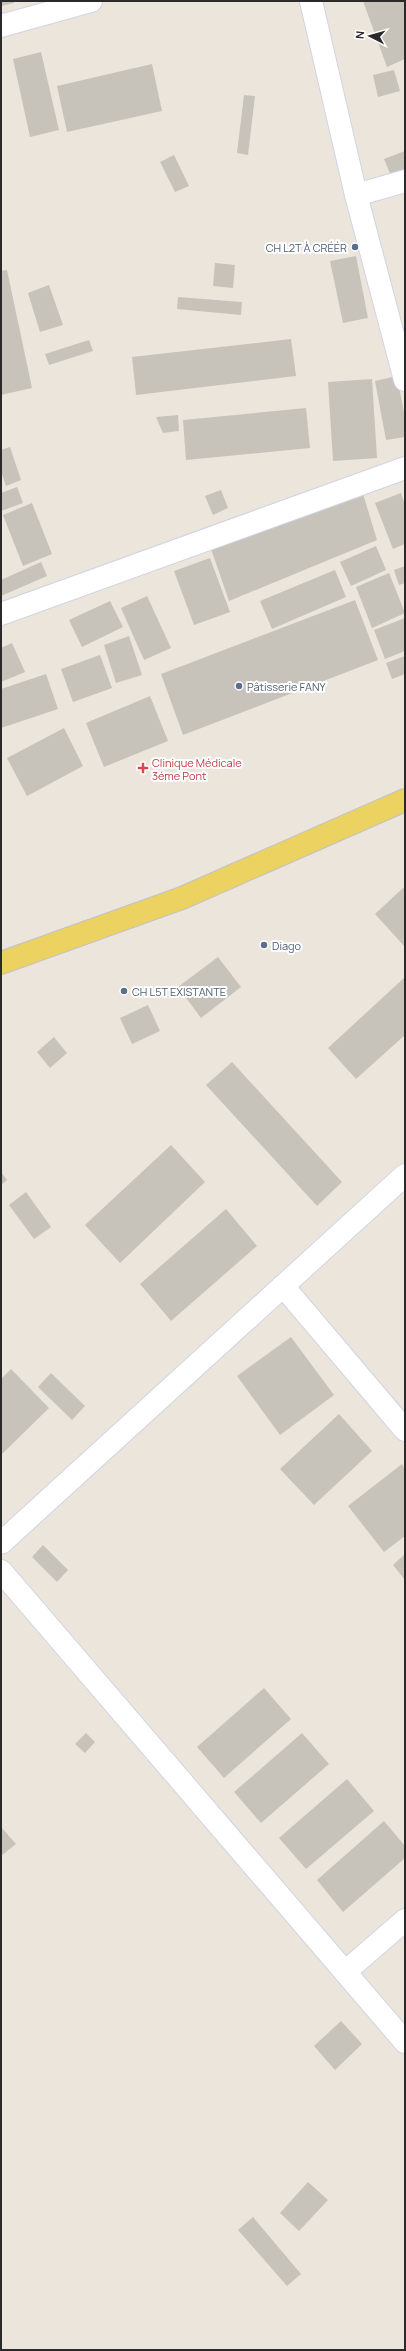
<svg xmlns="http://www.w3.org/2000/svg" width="406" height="2351" font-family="Manrope,sans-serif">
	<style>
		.building { fill: #c7c3bb }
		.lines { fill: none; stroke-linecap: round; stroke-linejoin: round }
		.minor-casing { stroke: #d1d4e2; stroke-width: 24 }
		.primary-casing { stroke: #c3c3c3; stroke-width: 24 }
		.minor { stroke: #fff; stroke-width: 22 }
		.primary { stroke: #ebd261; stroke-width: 22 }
		.service-dot { fill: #5c6f8a; stroke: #fff; stroke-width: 1.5 }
		.health-dot { fill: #e0444e; stroke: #fff; stroke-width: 1.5 }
		.labels { text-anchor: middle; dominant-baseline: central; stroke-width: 4; stroke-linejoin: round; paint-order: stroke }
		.service-label { font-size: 11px; fill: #4e5e75; stroke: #fff; text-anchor: start }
		.health-label { font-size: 11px; fill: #be3a42; stroke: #fff; text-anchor: start }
	</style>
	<rect width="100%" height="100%" fill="#ebe5dc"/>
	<!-- building -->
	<g class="building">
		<polygon points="1,1 14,1 14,3 1,6"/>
		<polygon points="363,1 405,1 405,59 387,67"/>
		<polygon points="41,52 59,130 30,137 13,59"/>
		<polygon points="152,64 162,111 67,132 57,86"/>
		<polygon points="394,70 400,91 378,97 373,75"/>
		<polygon points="244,95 255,96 248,155 237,153"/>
		<polygon points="405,151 405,173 392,178 384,159"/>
		<polygon points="174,155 189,186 175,192 160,162"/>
		<polygon points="356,256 368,318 343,323 330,261"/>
		<polygon points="215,263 235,265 233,288 213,286"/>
		<polygon points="7,270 32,388 1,395 1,271"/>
		<polygon points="49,285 63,325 40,332 28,293"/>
		<polygon points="178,297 242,302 241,315 177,309"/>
		<polygon points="291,339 296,376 136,395 132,357"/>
		<polygon points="89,340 93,351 49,365 45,354"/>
		<polygon points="397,376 405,418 405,437 386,440 375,381"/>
		<polygon points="372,379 377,458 333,461 328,382"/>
		<polygon points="306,408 310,448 186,460 183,420"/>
		<polygon points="178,415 179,431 163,433 156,417"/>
		<polygon points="10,447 21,480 6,486 1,471 1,450"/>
		<polygon points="17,487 23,503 1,511 1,493"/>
		<polygon points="221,490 228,508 213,515 205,496"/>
		<polygon points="401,493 405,505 405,544 393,549 375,503"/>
		<polygon points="363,494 377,540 229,601 211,549"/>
		<polygon points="32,503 52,554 23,566 3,515"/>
		<polygon points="376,546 386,570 351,586 340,562"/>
		<polygon points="210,558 230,612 194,625 174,571"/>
		<polygon points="41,562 47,576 1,596 1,580"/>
		<polygon points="405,566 405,583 399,585 394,570"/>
		<polygon points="335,570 346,597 272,629 260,601"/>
		<polygon points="389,573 405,613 372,628 356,587"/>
		<polygon points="147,596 171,648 144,660 121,608"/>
		<polygon points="355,600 378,660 183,735 161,674"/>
		<polygon points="110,601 123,627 82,647 69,620"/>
		<polygon points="405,618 405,651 385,659 374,630"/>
		<polygon points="129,636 142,675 116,683 104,645"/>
		<polygon points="12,643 25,672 1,682 1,648"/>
		<polygon points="100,655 112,688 73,702 61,669"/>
		<polygon points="405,656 405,674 392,679 386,663"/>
		<polygon points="46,674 58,709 1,728 1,689"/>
		<polygon points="150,696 168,741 104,767 86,723"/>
		<polygon points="64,728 83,766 27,796 7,758"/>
		<polygon points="403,888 405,890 405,947 375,914"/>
		<polygon points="218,957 241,987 201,1018 178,987"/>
		<polygon points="405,977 405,1035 356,1079 328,1048"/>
		<polygon points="148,1005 160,1031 132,1044 120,1018"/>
		<polygon points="54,1037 67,1053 50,1068 37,1052"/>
		<polygon points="232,1062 342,1182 317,1206 206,1085"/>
		<polygon points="171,1145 205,1182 120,1263 85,1225"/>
		<polygon points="1,1172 7,1180 1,1185"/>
		<polygon points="26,1192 51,1227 34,1239 9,1205"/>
		<polygon points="226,1209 257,1246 171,1321 140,1284"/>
		<polygon points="291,1337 334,1395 280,1435 237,1376"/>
		<polygon points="11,1369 49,1408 1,1455 1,1379"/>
		<polygon points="51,1373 85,1406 72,1420 38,1387"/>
		<polygon points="339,1414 372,1451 314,1505 280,1469"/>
		<polygon points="402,1464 405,1469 405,1536 384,1552 348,1506"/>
		<polygon points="43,1545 68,1570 57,1582 32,1557"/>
		<polygon points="405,1554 405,1580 393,1565"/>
		<polygon points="264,1688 291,1719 224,1778 197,1747"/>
		<polygon points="86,1733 95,1742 85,1753 75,1744"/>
		<polygon points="302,1733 329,1764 261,1823 234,1792"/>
		<polygon points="347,1779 374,1811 306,1869 279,1838"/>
		<polygon points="384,1821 405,1846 405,1858 343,1912 317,1880"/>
		<polygon points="1,1827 16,1844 1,1856"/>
		<polygon points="341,2021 362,2044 335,2070 314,2046"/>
		<polygon points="308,2182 328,2200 299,2231 280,2213"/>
		<polygon points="253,2217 301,2274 287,2286 238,2230"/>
	</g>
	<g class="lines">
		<!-- minor casing -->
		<g class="minor-casing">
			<g id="minor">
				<polyline points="311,1 356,195 405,380"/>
				<polyline points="1,26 91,1"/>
				<polyline points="356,195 405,181"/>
				<polyline points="1,614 405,468"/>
				<polyline points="283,1286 405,1430"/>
				<polyline points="1,1543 405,1175"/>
				<polyline points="1,1571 405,2042"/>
				<polyline points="345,1972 405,1920"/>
			</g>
		</g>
		<!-- primary casing -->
		<g class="primary-casing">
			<polyline id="primary" points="1,963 182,898 405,800"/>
		</g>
		<!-- minor -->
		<use href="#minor" class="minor"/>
		<!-- primary -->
		<use href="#primary" class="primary"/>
	</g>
	<!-- markers -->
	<g class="service-dot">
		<circle cx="355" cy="247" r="4"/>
		<circle cx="239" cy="686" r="4"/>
		<circle cx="264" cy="945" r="4"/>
		<circle cx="124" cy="991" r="4"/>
	</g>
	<path class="health-dot" d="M141 762h4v4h4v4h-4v4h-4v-4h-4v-4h4z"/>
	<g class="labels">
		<!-- service labels -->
		<g class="service-label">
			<text x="347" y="247" text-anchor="end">CH L2T À CRÉÉR</text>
			<text x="247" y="686">Pâtisserie FANY</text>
			<text x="272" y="945">Diago</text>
			<text x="132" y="991">CH L5T EXISTANTE</text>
		</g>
		<!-- health labels -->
		<g class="health-label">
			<text x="152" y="762">Clinique Médicale<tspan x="152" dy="13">3éme Pont</tspan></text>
		</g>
	</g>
	<!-- border -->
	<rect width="406" height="2351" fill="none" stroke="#2a2a2a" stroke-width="4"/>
	<!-- north arrow -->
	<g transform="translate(370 36) rotate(276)" stroke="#ffffff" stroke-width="3" paint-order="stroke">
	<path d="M0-3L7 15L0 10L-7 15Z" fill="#2a2a2a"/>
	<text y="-6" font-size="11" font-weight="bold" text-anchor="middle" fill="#2a2a2a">N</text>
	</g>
</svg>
